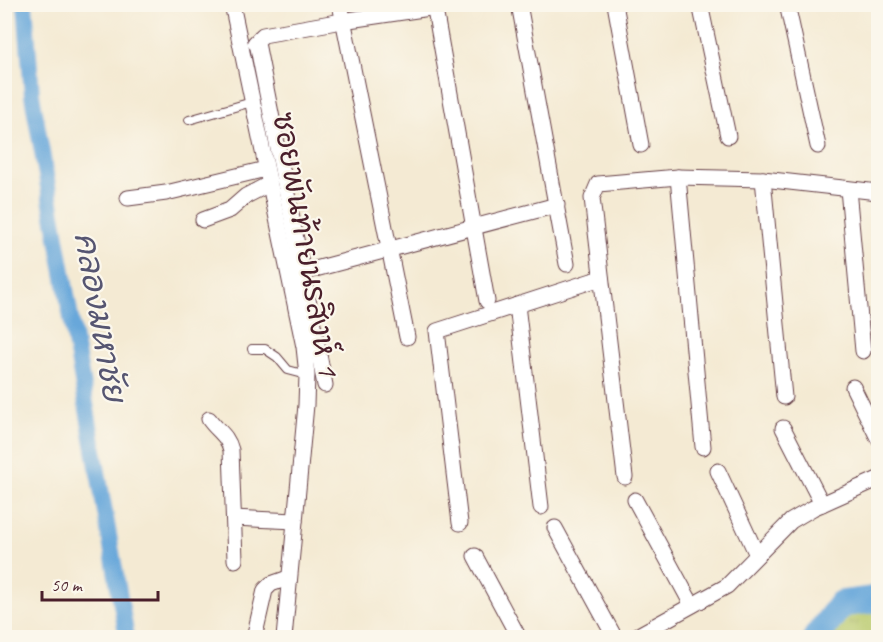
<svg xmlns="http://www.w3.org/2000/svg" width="883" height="642" font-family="Caveat,'Playpen Sans Thai',sans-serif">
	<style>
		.grass { fill: url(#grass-tufts); stroke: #81744b; stroke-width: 1.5 }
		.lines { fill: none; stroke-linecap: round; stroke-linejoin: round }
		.canal { stroke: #67a7da; stroke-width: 16 }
		.river { stroke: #67a7da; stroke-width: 27 }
		.lane-casing { stroke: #643d44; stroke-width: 10 }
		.street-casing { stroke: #643d44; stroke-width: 17 }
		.lane { stroke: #fff; stroke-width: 8 }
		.street { stroke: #fff; stroke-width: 15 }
		.labels { text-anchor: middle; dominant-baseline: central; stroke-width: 4.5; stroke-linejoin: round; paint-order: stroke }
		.street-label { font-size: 30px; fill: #4a1f2b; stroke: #fbf7ec }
		.water-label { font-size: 32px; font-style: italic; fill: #565571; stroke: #fbf7ec }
	</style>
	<defs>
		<pattern id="grass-tufts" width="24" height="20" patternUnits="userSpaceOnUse" patternTransform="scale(1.5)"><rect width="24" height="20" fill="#b8c96b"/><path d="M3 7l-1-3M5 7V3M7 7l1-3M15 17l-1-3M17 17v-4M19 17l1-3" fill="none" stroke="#a0ac5d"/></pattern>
	</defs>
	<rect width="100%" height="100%" fill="#fbf7ec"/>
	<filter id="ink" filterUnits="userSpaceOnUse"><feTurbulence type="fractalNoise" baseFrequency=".0167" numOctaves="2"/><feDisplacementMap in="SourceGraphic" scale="12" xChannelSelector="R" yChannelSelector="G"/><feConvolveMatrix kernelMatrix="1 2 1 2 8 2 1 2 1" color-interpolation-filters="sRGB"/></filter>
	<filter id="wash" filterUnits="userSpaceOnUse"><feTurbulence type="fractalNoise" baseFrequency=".008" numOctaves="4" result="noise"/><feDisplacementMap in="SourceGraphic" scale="24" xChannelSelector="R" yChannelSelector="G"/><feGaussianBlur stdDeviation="1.35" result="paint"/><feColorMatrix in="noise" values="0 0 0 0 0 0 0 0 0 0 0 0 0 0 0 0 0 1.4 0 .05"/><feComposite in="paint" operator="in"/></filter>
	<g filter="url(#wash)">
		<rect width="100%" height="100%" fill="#f4ead3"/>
		<!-- grass -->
		<polygon class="grass" points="878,610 878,637 829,637 848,612"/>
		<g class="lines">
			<!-- canal -->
			<polyline class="canal" points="25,4 32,95 127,638"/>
			<!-- river -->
			<polyline class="river" points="816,638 841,604 878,599"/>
		</g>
	</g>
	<g filter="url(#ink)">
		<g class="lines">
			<!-- lane casing -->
			<g class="lane-casing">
				<g id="lane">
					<polyline points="189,120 252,102"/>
					<polyline points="252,349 265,349 277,357 288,370 307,375"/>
				</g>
			</g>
			<!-- street casing -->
			<g class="street-casing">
				<g id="street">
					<polyline points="232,4 304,347 307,375 306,405 284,638"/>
					<polyline points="340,4 407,337"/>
					<polyline points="434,4 487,301"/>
					<polyline points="519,4 567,264"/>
					<polyline points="615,4 641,145"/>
					<polyline points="700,4 728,136"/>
					<polyline points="787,4 818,146"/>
					<polyline points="678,177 703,447"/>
					<polyline points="763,179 784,397"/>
					<polyline points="848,189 863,351"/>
					<polyline points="128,198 166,193 266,169"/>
					<polyline points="203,220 230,210 246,196 269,184"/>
					<polyline points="304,272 557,205"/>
					<polyline points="517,305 541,507"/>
					<polyline points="325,385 257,43 255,43 263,35 342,21 457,4"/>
					<polyline points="853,387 878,438"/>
					<path d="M 209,419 C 217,431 227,434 231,450 L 235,560"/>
					<polyline points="783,428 822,504"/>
					<polyline points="718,471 757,555"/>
					<polyline points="625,477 592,198 598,184 678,177 763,179 878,192"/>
					<polyline points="635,500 692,605"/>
					<polyline points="234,518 295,521"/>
					<polyline points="460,523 437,331 601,278"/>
					<polyline points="555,528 615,638"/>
					<polyline points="475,556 519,638"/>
					<polyline points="254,638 265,590 271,584 288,578"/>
					<polyline points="633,638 727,586 791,521 813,508 878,479"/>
				</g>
			</g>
			<!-- lane -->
			<use href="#lane" class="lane"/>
			<!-- street -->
			<use href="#street" class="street"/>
		</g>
	</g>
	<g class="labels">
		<!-- street labels -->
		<g class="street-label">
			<text transform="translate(306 244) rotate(80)">ซอยพันท้ายนรสิงห์ 1</text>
		</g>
		<!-- water labels -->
		<g class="water-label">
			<text transform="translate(100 317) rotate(80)">คลองมหาชัย</text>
		</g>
	</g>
	<!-- margin -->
	<rect width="883" height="642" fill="none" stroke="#fbf7ec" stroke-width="24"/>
	<!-- scale -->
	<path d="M42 591v9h116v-9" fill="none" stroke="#4a1f2b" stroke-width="3"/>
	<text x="51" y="591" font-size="18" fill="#4a1f2b" stroke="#fbf7ec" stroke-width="4.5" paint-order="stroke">50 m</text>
</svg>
